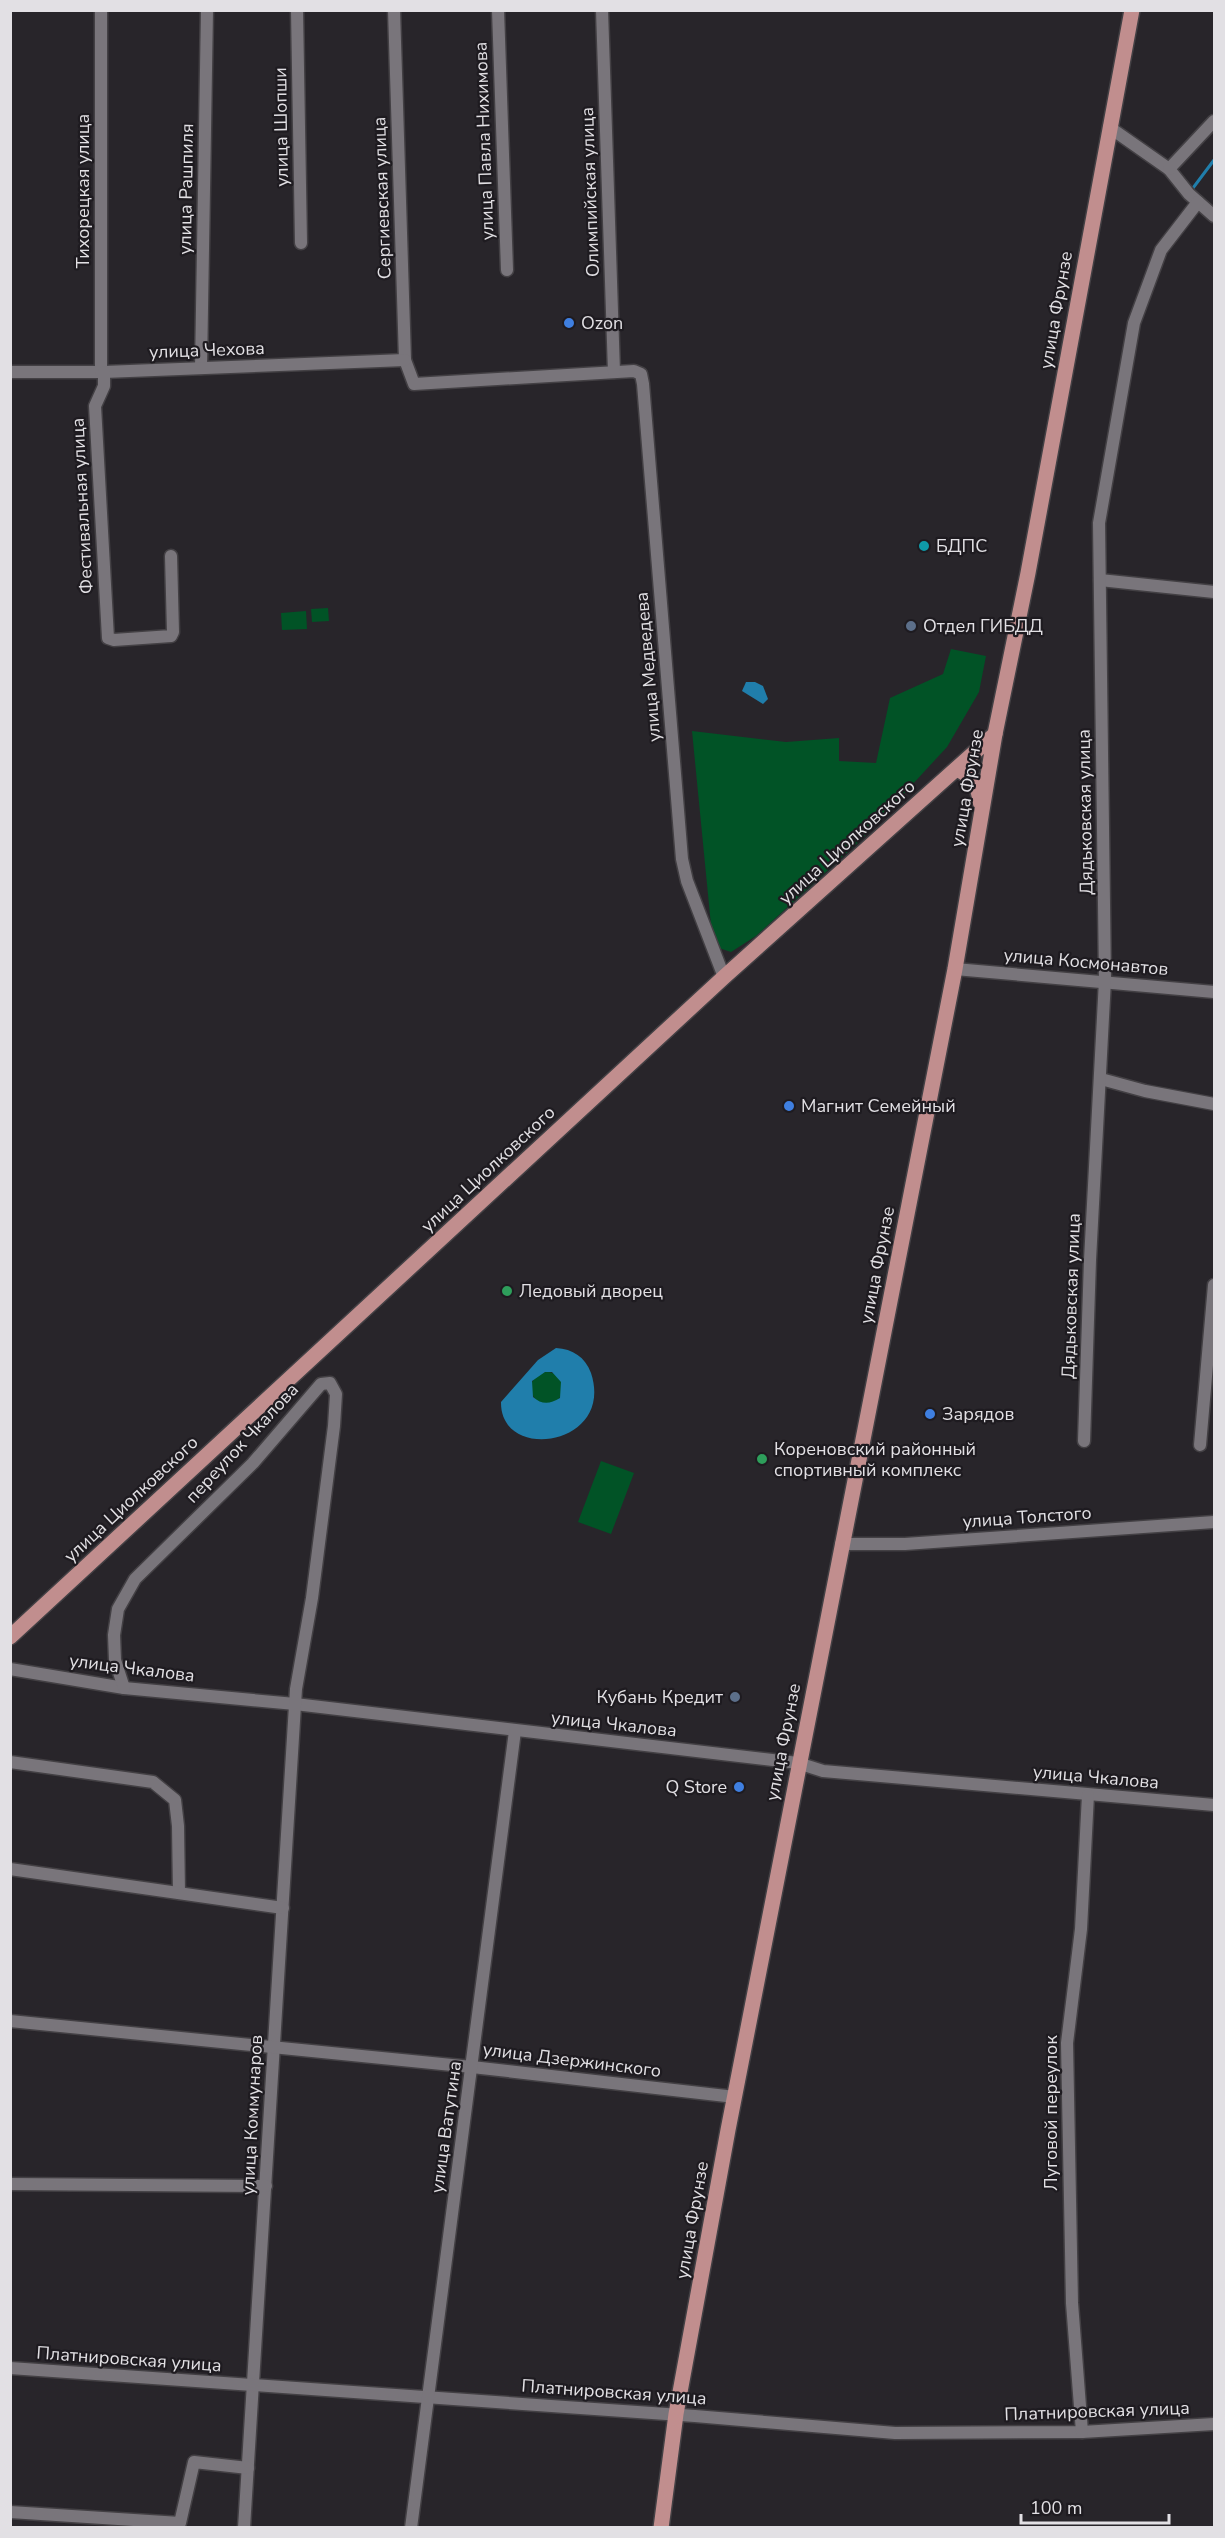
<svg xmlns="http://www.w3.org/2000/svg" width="1225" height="2538" font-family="'Nunito Sans',sans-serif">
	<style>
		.green { fill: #015326 }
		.water { fill: #207eab; fill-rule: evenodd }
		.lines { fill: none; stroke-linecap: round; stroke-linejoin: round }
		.stream { stroke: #207eab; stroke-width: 3 }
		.minor-casing { stroke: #434044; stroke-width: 15 }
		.major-casing { stroke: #434044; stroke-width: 18 }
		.minor { stroke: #79757b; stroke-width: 12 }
		.major { stroke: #c18e8e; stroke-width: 15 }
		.shop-dot { fill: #3f7fe0; stroke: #1e1b20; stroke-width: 2 }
		.culture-dot { fill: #0f9aa8; stroke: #1e1b20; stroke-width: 2 }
		.service-dot { fill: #5c6f8a; stroke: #1e1b20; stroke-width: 2 }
		.leisure-dot { fill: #2e9e5b; stroke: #1e1b20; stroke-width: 2 }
		.labels { text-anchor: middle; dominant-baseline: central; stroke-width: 4.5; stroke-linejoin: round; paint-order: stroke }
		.street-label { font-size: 18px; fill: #e2e0e4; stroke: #1e1b20 }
		.poi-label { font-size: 18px; fill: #e2e0e4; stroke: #1e1b20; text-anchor: start }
	</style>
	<rect width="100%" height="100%" fill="#28252a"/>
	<!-- green -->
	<g class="green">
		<polygon points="328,608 329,621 312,622 311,609"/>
		<polygon points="306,611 307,629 282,630 281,613"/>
		<polygon points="951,649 986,656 979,692 947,747 862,839 756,936 731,952 719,948 711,925 692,731 786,742 839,738 839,761 876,763 890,698 943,674"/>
		<circle cx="547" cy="1388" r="16"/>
		<polygon points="601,1461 634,1473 611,1534 578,1522"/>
	</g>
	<!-- water -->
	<g class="water">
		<polygon points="746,682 755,682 763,686 768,699 763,704 742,691"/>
		<path d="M 556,1348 C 573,1349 585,1357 591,1373 C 615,1446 500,1463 501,1402 L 538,1360 ZM 545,1372 L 552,1372 L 561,1382 L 560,1398 C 550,1404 542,1405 533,1397 L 532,1381 Z"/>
	</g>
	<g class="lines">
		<!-- stream -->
		<polyline class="stream" points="1190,192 1214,160"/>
		<!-- minor casing -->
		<g class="minor-casing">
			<g id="minor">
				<polyline points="297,10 301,243"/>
				<polyline points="394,10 405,360 414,384 634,371 641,374 643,384 682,859 687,881 724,977"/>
				<polyline points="498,10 507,270"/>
				<polyline points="602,10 614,372"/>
				<polyline points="1109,127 1169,169 1189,194 1214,216"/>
				<polyline points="1169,169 1214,121"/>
				<polyline points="201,368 207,10"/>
				<polyline points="10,372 104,372 405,360"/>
				<polyline points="101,372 101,10"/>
				<polyline points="104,372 104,386 95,406 108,638 114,640 171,636 173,632 171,556"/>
				<polyline points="1100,580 1214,592"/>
				<polyline points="955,969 1214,992"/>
				<polyline points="1101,1079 1145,1091 1214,1104"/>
				<polyline points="1084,1441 1090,1260 1105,980 1099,523 1134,323 1161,250 1198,202"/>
				<polyline points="1200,1445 1214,1285"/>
				<polyline points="841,1544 905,1544 1214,1522"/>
				<polyline points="10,1669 124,1688 295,1704 798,1763 823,1771 1214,1805"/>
				<polyline points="124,1688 115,1660 114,1635 118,1609 135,1579 253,1463 321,1384 330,1383 336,1394 334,1426 312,1598 296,1689 244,2528"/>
				<polyline points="10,1762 153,1782 175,1800 178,1826 179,1893"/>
				<polyline points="10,1869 283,1908"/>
				<polyline points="10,2021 472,2067 735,2097"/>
				<polyline points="10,2184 266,2186"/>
				<polyline points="10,2368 695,2416 895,2433 1082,2432 1214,2424"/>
				<polyline points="1082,2432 1072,2303 1067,2043 1081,1929 1088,1795"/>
				<polyline points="10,2512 180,2523 194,2462 248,2468"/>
				<polyline points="411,2528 515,1731"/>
			</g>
		</g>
		<!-- major casing -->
		<g class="major-casing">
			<g id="major">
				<path d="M 957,769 C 973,777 978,784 980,802"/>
				<polyline points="10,1637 724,977 995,734"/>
				<polyline points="661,2528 676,2414 728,2130 955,969 995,734 1028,573 1132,10"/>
			</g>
		</g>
		<!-- minor -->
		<use href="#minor" class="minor"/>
		<!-- major -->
		<use href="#major" class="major"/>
	</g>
	<!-- markers -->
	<g class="shop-dot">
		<circle cx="569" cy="323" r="6"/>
		<circle cx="789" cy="1106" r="6"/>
		<circle cx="930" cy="1414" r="6"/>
		<circle cx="739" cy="1787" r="6"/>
	</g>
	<circle class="culture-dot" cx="924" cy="546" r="6"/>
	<g class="service-dot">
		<circle cx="911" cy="626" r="6"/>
		<circle cx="735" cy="1697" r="6"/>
	</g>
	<g class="leisure-dot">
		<circle cx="507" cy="1291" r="6"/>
		<circle cx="762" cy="1459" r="6"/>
	</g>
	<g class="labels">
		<!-- street labels -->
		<g class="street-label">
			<text transform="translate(281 127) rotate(-91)">улица Шопши</text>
			<text transform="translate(484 141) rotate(-92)">улица Павла Нихимова</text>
			<text transform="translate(186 189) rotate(-89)">улица Рашпиля</text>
			<text transform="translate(83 191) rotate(-90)">Тихорецкая улица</text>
			<text transform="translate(590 192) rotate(-92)">Олимпийская улица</text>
			<text transform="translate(382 198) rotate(-92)">Сергиевская улица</text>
			<text transform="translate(1056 310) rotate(-80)">улица Фрунзе</text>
			<text transform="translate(207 350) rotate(-2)">улица Чехова</text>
			<text transform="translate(82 506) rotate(-93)">Фестивальная улица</text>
			<text transform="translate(648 667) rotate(-95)">улица Медведева</text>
			<text transform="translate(967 788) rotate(-80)">улица Фрунзе</text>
			<text transform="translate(1085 812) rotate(-91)">Дядьковская улица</text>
			<text transform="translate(847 842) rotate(-42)">улица Циолковского</text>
			<text transform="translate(1086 962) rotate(5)">улица Космонавтов</text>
			<text transform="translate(488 1169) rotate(-43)">улица Циолковского</text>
			<text transform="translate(877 1265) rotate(-79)">улица Фрунзе</text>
			<text transform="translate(1071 1296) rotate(-88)">Дядьковская улица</text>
			<text transform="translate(242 1443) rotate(-47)">переулок Чкалова</text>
			<text transform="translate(131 1499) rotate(-43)">улица Циолковского</text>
			<text transform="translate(1027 1517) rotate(-4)">улица Толстого</text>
			<text transform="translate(132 1668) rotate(7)">улица Чкалова</text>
			<text transform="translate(614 1724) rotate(6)">улица Чкалова</text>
			<text transform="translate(783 1742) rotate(-79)">улица Фрунзе</text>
			<text transform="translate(1096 1777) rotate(5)">улица Чкалова</text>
			<text transform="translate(572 2060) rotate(7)">улица Дзержинского</text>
			<text transform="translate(1051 2113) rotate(-90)">Луговой переулок</text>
			<text transform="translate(252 2115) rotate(-87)">улица Коммунаров</text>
			<text transform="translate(446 2127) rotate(-82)">улица Ватутина</text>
			<text transform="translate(692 2220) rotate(-80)">улица Фрунзе</text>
			<text transform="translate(129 2359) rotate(4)">Платнировская улица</text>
			<text transform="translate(614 2392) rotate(4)">Платнировская улица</text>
			<text transform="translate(1097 2411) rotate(-2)">Платнировская улица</text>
		</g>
		<!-- poi labels -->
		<g class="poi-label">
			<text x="581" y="323">Ozon</text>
			<text x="936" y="546">БДПС</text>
			<text x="923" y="626">Отдел ГИБДД</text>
			<text x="801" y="1106">Магнит Семейный</text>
			<text x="519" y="1291">Ледовый дворец</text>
			<text x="942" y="1414">Зарядов</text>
			<text x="774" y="1449">Кореновский районный<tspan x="774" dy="21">спортивный комплекс</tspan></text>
			<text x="723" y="1697" text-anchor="end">Кубань Кредит</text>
			<text x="727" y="1787" text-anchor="end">Q Store</text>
		</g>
	</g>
	<!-- border -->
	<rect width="1225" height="2538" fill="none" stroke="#e2e0e4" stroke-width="24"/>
	<!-- scale -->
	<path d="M1021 2514v9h148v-9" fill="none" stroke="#e2e0e4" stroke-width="3"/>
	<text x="1030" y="2514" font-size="18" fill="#e2e0e4" stroke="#1e1b20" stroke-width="4.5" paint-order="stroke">100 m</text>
</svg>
